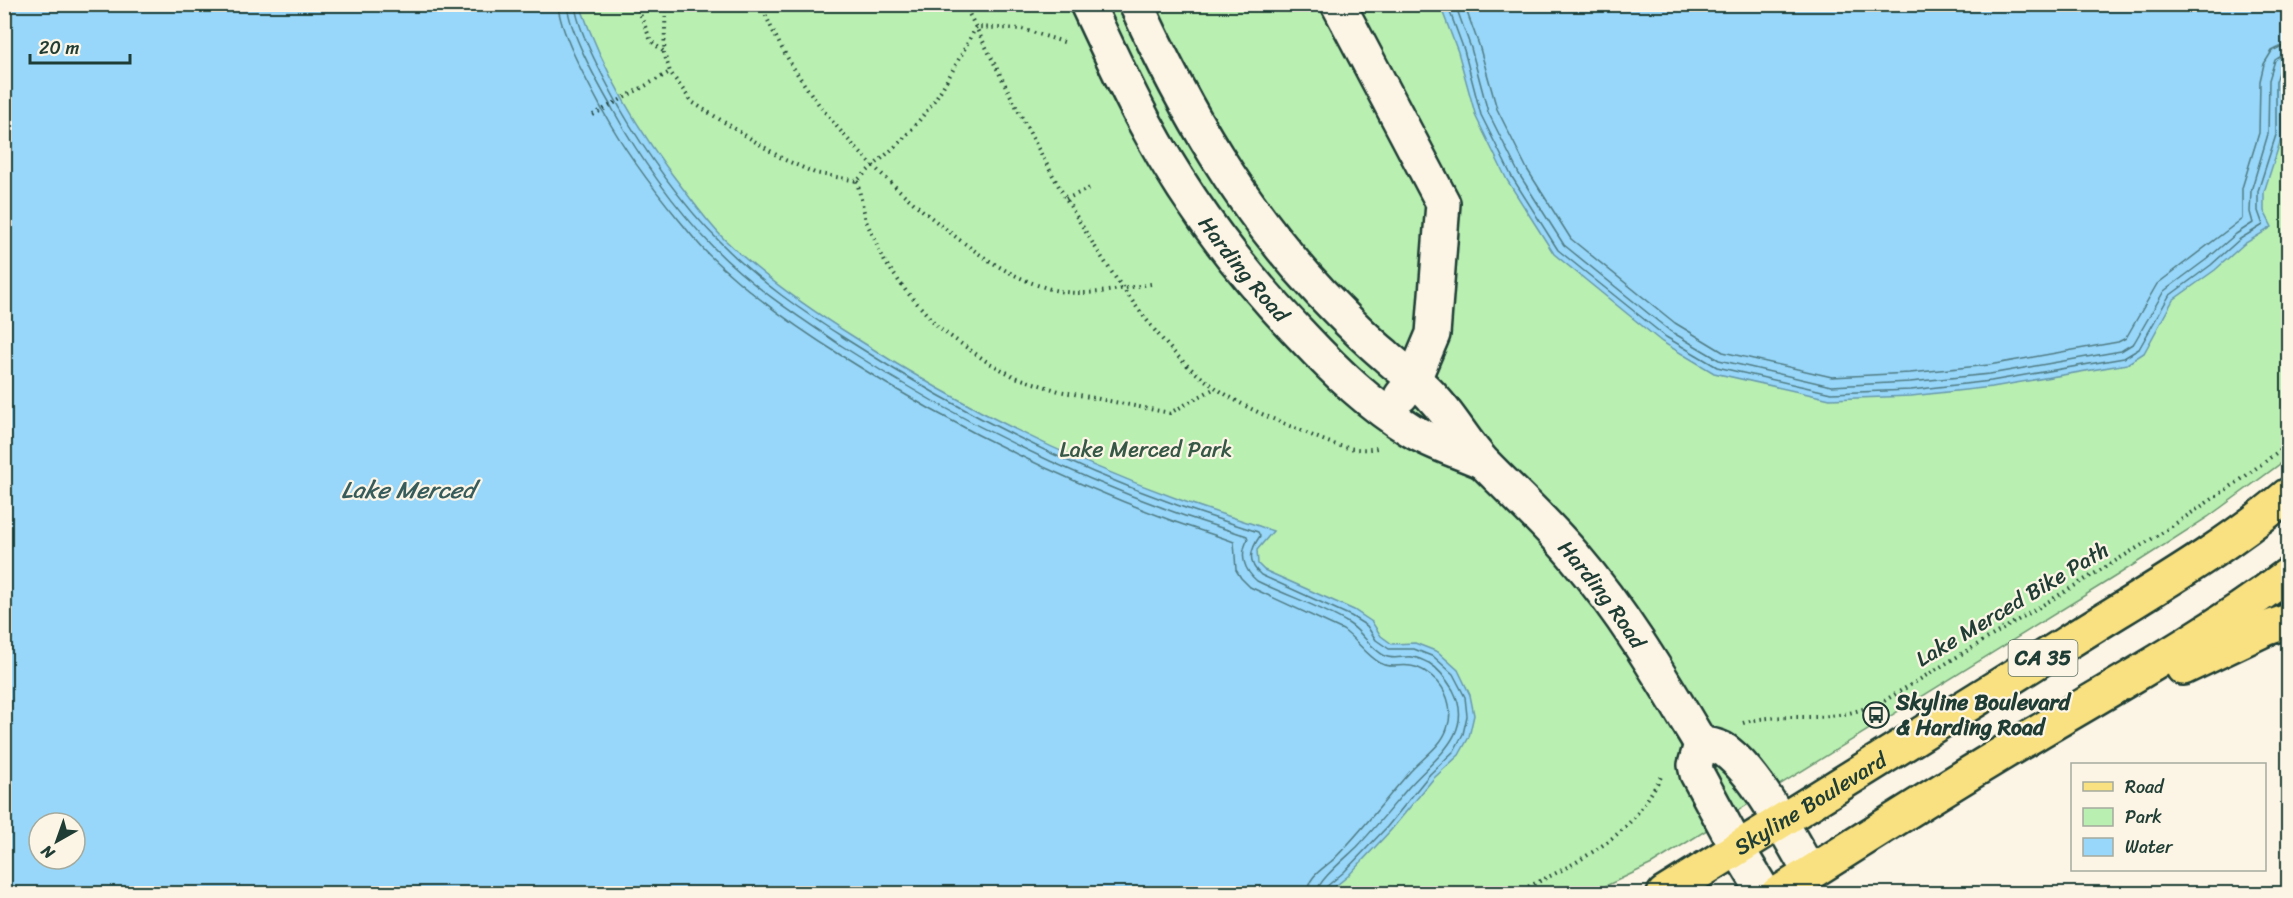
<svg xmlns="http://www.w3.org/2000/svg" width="2293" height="898" font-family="Sriracha,sans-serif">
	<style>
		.green { fill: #b9efb1; stroke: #6c9672; stroke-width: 1.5; fill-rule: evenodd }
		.water { fill: #98d7fa; stroke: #6899ab; stroke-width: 1.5; fill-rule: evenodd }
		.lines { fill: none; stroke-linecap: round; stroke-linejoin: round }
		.shore { stroke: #4f7b83; stroke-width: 1.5 }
		.minor-casing { stroke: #1f3d34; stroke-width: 38 }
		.major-casing { stroke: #1f3d34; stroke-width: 38 }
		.path { stroke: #1f3d34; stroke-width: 4; stroke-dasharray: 1.5 4.5; stroke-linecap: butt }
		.minor { stroke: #fcf5e5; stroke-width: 33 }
		.major { stroke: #f9e181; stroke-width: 33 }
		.labels { text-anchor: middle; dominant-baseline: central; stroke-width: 4.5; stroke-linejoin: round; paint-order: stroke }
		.shield { fill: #fcf5e5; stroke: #617469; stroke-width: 1.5 }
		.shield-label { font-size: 21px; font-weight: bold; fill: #1f3d34 }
		.street-label { font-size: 22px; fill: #1f3d34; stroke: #fcf5e5 }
		.park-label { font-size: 22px; fill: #365847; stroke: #fcf5e5 }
		.poi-label { font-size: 22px; font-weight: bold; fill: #1f3d34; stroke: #fcf5e5; text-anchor: start }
		.water-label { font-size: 24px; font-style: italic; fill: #375c5c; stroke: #fcf5e5 }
	</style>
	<rect width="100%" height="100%" fill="#fcf5e5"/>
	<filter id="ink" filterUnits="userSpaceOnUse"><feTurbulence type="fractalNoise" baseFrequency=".0167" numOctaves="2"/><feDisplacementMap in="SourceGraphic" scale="12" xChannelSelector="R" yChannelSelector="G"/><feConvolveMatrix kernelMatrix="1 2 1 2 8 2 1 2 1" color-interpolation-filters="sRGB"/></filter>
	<g filter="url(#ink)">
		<!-- green -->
		<path class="green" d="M 5,5 L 2288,5 L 2288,458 L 2208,517 L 2116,576 L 1652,864 L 1591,893 L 5,894 ZM 39,823 L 75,823 L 75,859 L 39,859 Z"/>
		<!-- water -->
		<g class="water">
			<path d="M 5,4 L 580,5 C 604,73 639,133 684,190 C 696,206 709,224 724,239 C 763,277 808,308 854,337 C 955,403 1065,458 1178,499 C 1210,511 1242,520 1273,531 L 1257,550 L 1258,564 L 1264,570 L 1354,610 L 1372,622 L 1381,636 L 1392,644 L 1415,643 L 1438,652 L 1458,670 L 1470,695 L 1474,715 L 1469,737 L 1459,755 L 1434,778 L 1391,830 L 1348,876 L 1327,893 L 5,893 ZM 39,823 L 75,823 L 75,859 L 39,859 Z"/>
			<polygon points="1440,5 2288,5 2288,58 2282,82 2282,136 2264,192 2264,211 2272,227 2244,244 2215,270 2173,300 2144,353 2127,364 1992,387 1911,396 1830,399 1714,373 1662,342 1554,254 1507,180 1476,117 1458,52"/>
		</g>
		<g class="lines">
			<!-- shore -->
			<g class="shore">
				<path d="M 558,4 C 559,32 590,87 604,113 C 625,151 651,186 679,220 C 689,232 698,244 709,255 C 749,294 794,326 842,356 C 944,422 1056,477 1170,520 C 1191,528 1213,534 1234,542 L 1236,570 L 1241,578 L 1250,587 L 1343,630 C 1357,640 1365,654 1380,663 C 1390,669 1400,664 1411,666 C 1421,667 1431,675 1438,682 C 1449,695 1453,713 1447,729 C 1441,747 1421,759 1409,773 C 1383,802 1361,832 1334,859 C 1322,870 1308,876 1307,894"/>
				<path d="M 567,4 C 569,31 598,84 612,108 C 639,157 674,206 713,247 C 751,286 797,316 842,346 C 945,413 1058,470 1174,512 C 1198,521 1222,528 1247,536 L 1248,539 C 1239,555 1244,570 1257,581 C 1287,596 1320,606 1348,623 C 1363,632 1369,648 1385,656 C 1393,660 1403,656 1412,657 C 1417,657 1424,661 1429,663 C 1439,669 1447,680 1453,690 C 1476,734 1433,759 1408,788 C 1391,808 1375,828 1357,847 C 1347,857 1317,881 1316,894"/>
				<path d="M 575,4 C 577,31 607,84 620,108 C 645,152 684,207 720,242 C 758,281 803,312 849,341 C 951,407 1062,464 1177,505 C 1204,515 1231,523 1258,532 L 1260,536 C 1250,550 1247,563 1261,575 L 1351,616 L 1367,626 L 1376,640 L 1389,649 L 1414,649 L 1434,657 L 1453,674 L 1465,697 L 1467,716 L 1463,734 L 1454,751 L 1430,774 L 1387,827 L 1344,872 L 1326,887 L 1324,894"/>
				<polyline points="1447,4 1464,50 1481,115 1512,177 1558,250 1666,337 1717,367 1831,393 1911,390 1991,381 2124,358 2139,349 2169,296 2211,265 2240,239 2263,225 2258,211 2258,191 2276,135 2276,82 2281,66 2288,62"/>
				<polyline points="1455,4 1471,48 1488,112 1519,174 1564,245 1670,331 1719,360 1831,386 1910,382 1990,374 2121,351 2134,343 2164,291 2207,259 2236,234 2253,223 2250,212 2251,191 2268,134 2269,80 2275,60 2281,56 2288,55"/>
				<polyline points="1464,4 1479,45 1497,109 1527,169 1571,239 1675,323 1723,352 1832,377 1910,373 1989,365 2118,342 2126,338 2157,284 2242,219 2242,188 2259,133 2260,81 2264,64 2272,51 2280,47 2288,46"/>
			</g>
			<!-- minor casing -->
			<g class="minor-casing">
				<g id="minor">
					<path id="s1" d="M 1087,4 C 1106,44 1124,84 1145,123 C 1187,202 1242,274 1304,338 C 1336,372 1370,405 1411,430 C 1432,443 1458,451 1481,461"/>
					<path id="s2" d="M 1136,4 C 1184,109 1241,208 1321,293 C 1341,314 1362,336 1385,355 C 1401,370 1420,382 1434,399 C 1452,418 1465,443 1483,462 C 1514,494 1547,523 1575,557 C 1624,614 1662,679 1701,744"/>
					<polyline points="1338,4 1443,203 1433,334 1414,379 1401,396"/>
					<path d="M 1701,744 C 1711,745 1720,746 1727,752 C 1760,778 1788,836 1810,872"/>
					<polyline points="1701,744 1695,765 1697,774 1737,848 1765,894"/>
				</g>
			</g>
			<!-- major casing -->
			<g class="major-casing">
				<g id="major">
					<polyline points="2183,668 2265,629 2288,621"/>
					<path id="s3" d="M 1664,894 C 1798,810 1932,728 2065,644 C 2141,596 2220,552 2288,495"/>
					<path d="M 1777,894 C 1862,840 1948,785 2035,734 C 2121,683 2208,635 2288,575"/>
				</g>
			</g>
			<!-- path -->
			<g class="path">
				<polyline points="636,4 651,41 664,52"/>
				<path d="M 666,4 L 664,53 L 670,72 L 692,102 L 783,159 L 815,173 L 857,181 C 875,163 895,149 911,130 C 939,99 957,63 976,27 L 1022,29 L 1067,43"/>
				<path d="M 761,4 C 796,92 865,165 938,223 C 971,249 1006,276 1047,288 C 1082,299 1116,289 1151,284"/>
				<path d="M 964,4 C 1015,103 1062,204 1127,294 C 1148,322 1169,351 1196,373 C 1228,399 1257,413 1295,428 C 1321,439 1348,454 1377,448"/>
				<polyline points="593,115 670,72"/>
				<polyline points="857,181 866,221 885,262 906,291 940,329 986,361 1015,377 1059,391 1170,413 1215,388"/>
				<polyline points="1066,199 1090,188"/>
				<path d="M 1743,723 C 1773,713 1807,720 1838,715 C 1854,713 1869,707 1884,701 L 2160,534 L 2239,481 L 2288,444"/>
				<path d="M 1512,894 C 1550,877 1602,852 1631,821 C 1643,807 1653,791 1662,775"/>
			</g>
			<!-- minor -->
			<use href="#minor" class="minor"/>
			<!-- major -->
			<use href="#major" class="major"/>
		</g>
	</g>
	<!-- icons -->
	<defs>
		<g id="bus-ring" transform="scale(1.35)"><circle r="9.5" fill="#fcf5e5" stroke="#1f3d34" stroke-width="1.5"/><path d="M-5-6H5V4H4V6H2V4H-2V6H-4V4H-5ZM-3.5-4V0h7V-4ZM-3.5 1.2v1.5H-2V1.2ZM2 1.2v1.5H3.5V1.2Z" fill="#1f3d34"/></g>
	</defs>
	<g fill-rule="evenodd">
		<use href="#bus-ring" x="1876" y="715"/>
	</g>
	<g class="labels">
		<!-- shield labels -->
		<rect class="shield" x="2008.5" y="640" width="69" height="36" rx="4.5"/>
		<g class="shield-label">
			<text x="2043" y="658">CA 35</text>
		</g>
		<!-- street labels -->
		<g class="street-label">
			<text stroke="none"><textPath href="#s1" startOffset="309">Harding Road</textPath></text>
			<text stroke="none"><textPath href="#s2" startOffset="758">Harding Road</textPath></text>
			<text transform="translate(2012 604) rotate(-31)">Lake Merced Bike Path</text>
			<text stroke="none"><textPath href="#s3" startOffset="172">Skyline Boulevard</textPath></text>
		</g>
		<!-- park labels -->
		<g class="park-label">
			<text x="1146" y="449">Lake Merced Park</text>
		</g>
		<!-- poi labels -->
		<g class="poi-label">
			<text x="1896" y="702">Skyline Boulevard<tspan x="1896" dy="25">&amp; Harding Road</tspan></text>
		</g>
		<!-- water labels -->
		<g class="water-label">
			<text x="408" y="490">Lake Merced</text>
		</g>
	</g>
	<!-- margin -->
	<rect width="2293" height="898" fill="none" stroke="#fcf5e5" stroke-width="24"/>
	<rect x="12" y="12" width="2269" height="874" fill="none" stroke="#1f3d34" stroke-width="2" filter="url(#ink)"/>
	<!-- legend -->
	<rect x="2071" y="763" width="195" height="108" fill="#fcf5e5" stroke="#a4ab9e" stroke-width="1.5"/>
	<rect x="2083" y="782" width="30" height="9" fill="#f9e181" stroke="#a4ab9e" stroke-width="1.5"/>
	<text x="2125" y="793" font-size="18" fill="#1f3d34">Road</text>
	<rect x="2083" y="808" width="30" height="18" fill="#b9efb1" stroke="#a4ab9e" stroke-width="1.5"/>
	<text x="2125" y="823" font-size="18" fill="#1f3d34">Park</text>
	<rect x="2083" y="838" width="30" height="18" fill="#98d7fa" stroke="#a4ab9e" stroke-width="1.5"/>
	<text x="2125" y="853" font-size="18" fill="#1f3d34">Water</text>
	<!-- north arrow -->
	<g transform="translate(57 841) rotate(220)"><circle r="28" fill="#fcf5e5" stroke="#a4ab9e" stroke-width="1.5"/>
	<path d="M0-4.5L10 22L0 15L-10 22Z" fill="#1f3d34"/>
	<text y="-9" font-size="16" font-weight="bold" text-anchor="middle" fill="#1f3d34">N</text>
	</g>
	<!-- scale -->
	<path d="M30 54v9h100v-9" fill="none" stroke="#1f3d34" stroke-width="3"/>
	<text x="39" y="54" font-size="18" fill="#1f3d34" stroke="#fcf5e5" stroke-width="4.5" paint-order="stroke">20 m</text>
</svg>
